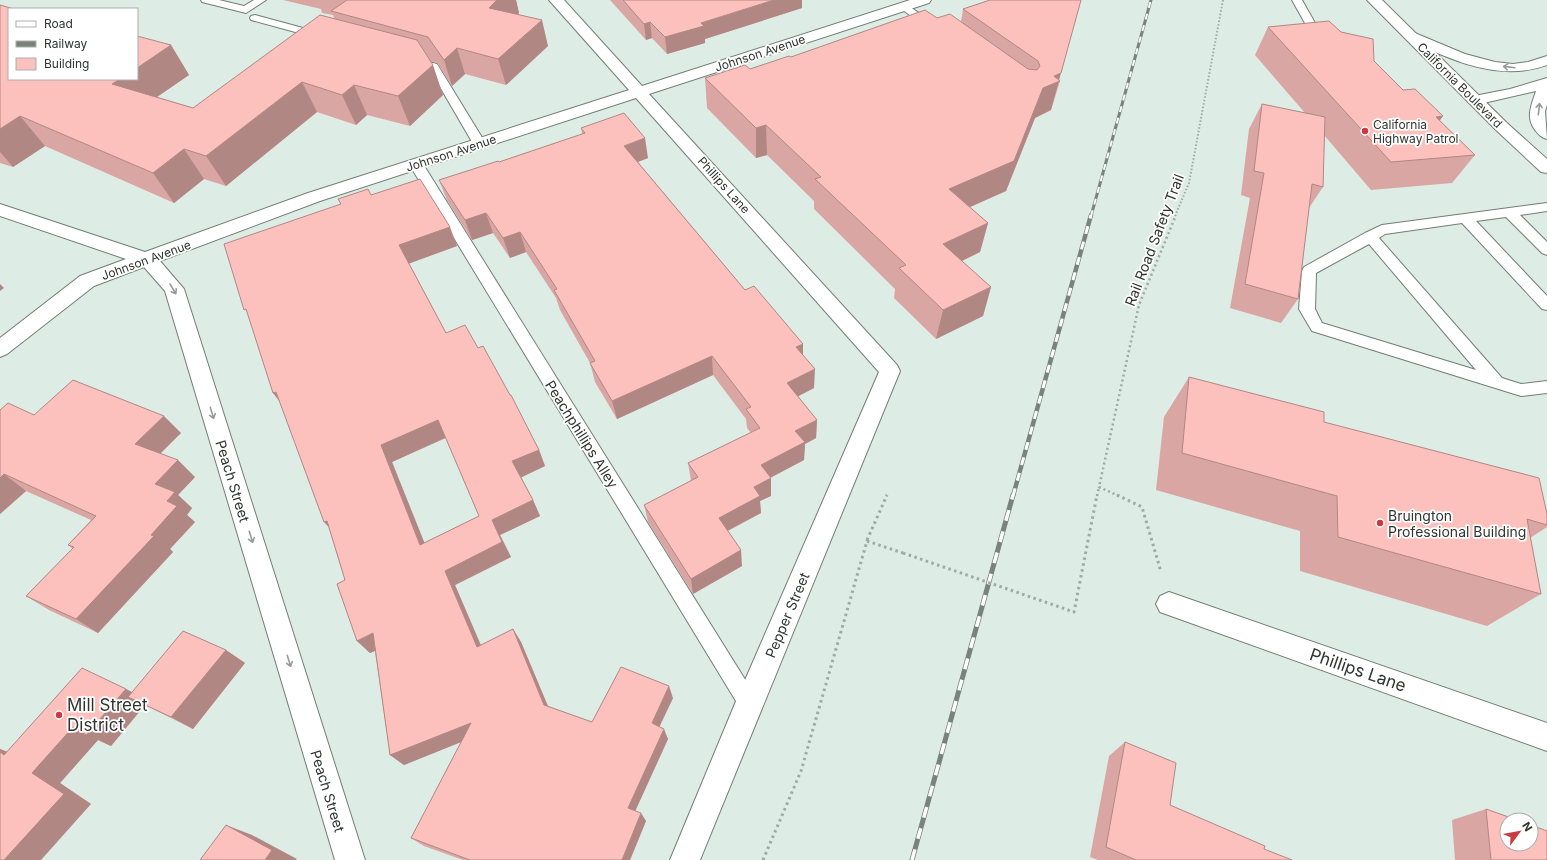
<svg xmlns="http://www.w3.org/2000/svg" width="1547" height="860" font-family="Inter,sans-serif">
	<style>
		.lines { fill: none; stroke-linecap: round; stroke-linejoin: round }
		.lane-casing { stroke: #717e77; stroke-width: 2 }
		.street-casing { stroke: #717e77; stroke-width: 2 }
		.secondary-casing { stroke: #717e77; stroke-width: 2 }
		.highway-casing { stroke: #717e77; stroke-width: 2 }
		.path-far2 { stroke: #9eaaa3; stroke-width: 2; stroke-dasharray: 1.5 2; stroke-linecap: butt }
		.path-far1 { stroke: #9eaaa3; stroke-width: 2.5; stroke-dasharray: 2 3; stroke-linecap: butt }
		.path { stroke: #9eaaa3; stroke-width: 3; stroke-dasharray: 2.5 3.5; stroke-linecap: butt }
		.lane { fill: #fff; fill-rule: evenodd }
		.street { fill: #fff; fill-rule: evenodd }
		.secondary { fill: #fff; fill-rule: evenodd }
		.highway { fill: #fff; fill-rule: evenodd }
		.rail-far2-casing { stroke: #79837d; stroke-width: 3 }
		.rail-far1-casing { stroke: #79837d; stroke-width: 4.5 }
		.rail-casing { stroke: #79837d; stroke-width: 5 }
		.rail-far2 { stroke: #fff; stroke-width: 2; stroke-dasharray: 6; stroke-linecap: butt }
		.rail-far1 { stroke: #fff; stroke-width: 3; stroke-dasharray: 8; stroke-linecap: butt }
		.rail { stroke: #fff; stroke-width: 3.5; stroke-dasharray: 11; stroke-linecap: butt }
		.path-bridge-far1 { stroke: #9eaaa3; stroke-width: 2.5; stroke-dasharray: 2 3; stroke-linecap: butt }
		.path-bridge { stroke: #9eaaa3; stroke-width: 3; stroke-dasharray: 2.5 3.5; stroke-linecap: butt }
		.wall { fill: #daa6a3; fill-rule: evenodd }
		.shaded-wall { fill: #b18784 }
		.building { fill: #fdc1bd; stroke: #b18784; fill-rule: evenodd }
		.oneway { stroke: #969a98 }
		.poi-dot { fill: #ca3a42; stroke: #fff; stroke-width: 1.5 }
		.labels { text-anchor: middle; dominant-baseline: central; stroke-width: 3.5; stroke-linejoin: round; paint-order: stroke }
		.far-street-label { font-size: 12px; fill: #2e3430; stroke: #fff }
		.far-poi-label { font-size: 12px; fill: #2e3430; stroke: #fff; text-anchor: start }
		.street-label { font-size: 14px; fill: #2e3430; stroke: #fff }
		.poi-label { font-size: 14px; fill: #2e3430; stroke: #fff; text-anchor: start }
		.near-street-label { font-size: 17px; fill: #2e3430; stroke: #fff }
		.near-poi-label { font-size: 17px; fill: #2e3430; stroke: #fff; text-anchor: start }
	</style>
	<rect width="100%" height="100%" fill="#ddece4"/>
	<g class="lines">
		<!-- lane casing -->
		<g class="lane-casing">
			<g id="lane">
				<polygon points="201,0 219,0 244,6 254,0 266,0 246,13 202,2"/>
				<polygon points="1292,0 1302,0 1315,23 1314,25 1306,25"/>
				<polygon points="904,3 937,25 939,27 937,29 929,29 900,8 899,6 900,4"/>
				<polygon points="255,15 325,34 327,36 321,39 251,20 250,18 251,16"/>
				<polygon points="412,58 437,64 486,144 485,147 475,147 429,68 408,63 406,61"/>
				<polygon points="416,160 421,161 423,164 756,697 760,704 756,711 749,715 742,711 409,164 411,161"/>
				<path d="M 1547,203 L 1547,211 L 1520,215 L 1547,242 L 1547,255 L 1542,253 L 1506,217 L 1476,221 L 1547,296 L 1547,310 L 1542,309 L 1462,223 L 1385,234 L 1379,238 L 1502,378 L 1521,384 L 1547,381 L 1547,393 L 1521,396 L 1312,331 L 1299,309 L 1302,271 L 1304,267 L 1365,233 L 1382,225 ZM 1369,244 L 1476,370 L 1322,323 L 1315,309 L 1316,273 Z"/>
			</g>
		</g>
		<!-- street casing -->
		<g class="street-casing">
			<g id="street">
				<polygon points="549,0 564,0 642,86 910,0 931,0 929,3 649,94 897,365 900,371 700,860 670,860 739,694 879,372 636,98 320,201 160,261 184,289 365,860 335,860 165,291 144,267 94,286 7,354 0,357 0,338 80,276 126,259 0,216 0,204 145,252 308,193 629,90"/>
				<polygon points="1169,592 1547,723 1547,751 1160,612 1156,604 1160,596"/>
			</g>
		</g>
		<!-- secondary casing -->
		<g class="secondary-casing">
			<polygon id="secondary" points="1367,0 1382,0 1508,124 1547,159 1547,173 1541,172 1496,130"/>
		</g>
		<!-- highway casing -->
		<g class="highway-casing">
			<g id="highway">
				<path d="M 1410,31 L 1465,54 L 1495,62 L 1513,64 L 1528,62 L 1547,56 L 1547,65 C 1498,83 1449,59 1405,38 L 1403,35 L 1405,32 Z"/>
				<path d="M 1547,78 L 1547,105 L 1545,111 L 1547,139 C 1541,137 1539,135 1535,130 C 1525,117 1532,104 1536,91 L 1475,105 L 1469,103 L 1467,100 L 1469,97 L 1510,89 Z"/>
			</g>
		</g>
		<!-- path-far2 -->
		<polyline class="path-far2" points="1175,216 1189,183 1223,0"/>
		<!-- path-far1 -->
		<g class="path-far1">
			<polyline points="886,496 887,495"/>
			<polyline points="1119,496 1099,487 1139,305 1176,215"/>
		</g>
		<!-- path -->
		<g class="path">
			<polyline points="1117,495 1142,507 1161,572"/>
			<polyline points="867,540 887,495"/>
			<polyline points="763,860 801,771 867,541 903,553"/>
		</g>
		<!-- lane -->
		<use href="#lane" class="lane"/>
		<!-- street -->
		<use href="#street" class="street"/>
		<!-- secondary -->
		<use href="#secondary" class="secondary"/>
		<!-- highway -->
		<use href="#highway" class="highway"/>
		<!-- rail-far2 casing -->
		<g class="rail-far2-casing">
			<polyline id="rail-far2" points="1091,216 1151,0"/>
		</g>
		<!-- rail-far1 casing -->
		<g class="rail-far1-casing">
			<polyline id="rail-far1" points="1013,496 1091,215"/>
		</g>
		<!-- rail casing -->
		<g class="rail-casing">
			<polyline id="rail" points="912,860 1013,495"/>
		</g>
		<!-- rail-far2 -->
		<use href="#rail-far2" class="rail-far2"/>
		<!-- rail-far1 -->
		<use href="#rail-far1" class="rail-far1"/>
		<!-- rail -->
		<use href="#rail" class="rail"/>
		<!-- path-bridge-far1 -->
		<polyline class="path-bridge-far1" points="1097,496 1099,487"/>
		<!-- path-bridge -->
		<polyline class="path-bridge" points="903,553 1074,612 1097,495"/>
	</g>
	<!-- wall -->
	<g class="wall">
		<polygon points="283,0 516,0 519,13 517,14 548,46 506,85 465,74 452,86 437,63 430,61 443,95 410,126 367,115 356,125 317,112 226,186 204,179 174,203 45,146 13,167 0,163 0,5 9,79 171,45 189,75 157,97 193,108 334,18 333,15 322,13 321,9"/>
		<polygon points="610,0 802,0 802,8 705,39 705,43 667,54 652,38 646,40"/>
		<polygon points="990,0 1060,81 1051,110 1035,118 1006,191 970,207 988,223 980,252 962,261 991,287 983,316 936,339 894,298 895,289 814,209 814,201 767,155 756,158 707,108 705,78 750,69 937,18 961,22 963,9"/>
		<polygon points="1268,27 1341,32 1374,61 1403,90 1440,121 1475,155 1452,183 1371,190 1324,135 1323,187 1309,208 1298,299 1281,323 1230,308 1250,198 1241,195 1249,129 1262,104 1305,113 1255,55"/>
		<polygon points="581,128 648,158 638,162 745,290 803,344 803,355 814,388 798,396 817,420 816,438 805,444 804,460 770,478 771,496 760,501 761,513 728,531 742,566 693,594 648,522 644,505 691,481 688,463 751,433 747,428 746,419 713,375 617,419 595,382 590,363 560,310 556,298 526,252 510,258 493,233 472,240 447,200 439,180 499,162 582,134"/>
		<path d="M 371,195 L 457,246 L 409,263 L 446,333 L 539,450 L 545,466 L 521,477 L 533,500 L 540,516 L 500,535 L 511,557 L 455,585 L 481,645 L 513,629 L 521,642 L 548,706 L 592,722 L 673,698 L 659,727 L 668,739 L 635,811 L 646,821 L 630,860 L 463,860 L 424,846 L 411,838 L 461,742 L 404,765 L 390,755 L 375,651 L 370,653 L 357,641 L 345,580 L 329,528 ZM 446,438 L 479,516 L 424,543 L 392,462 Z"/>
		<polygon points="1189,377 1324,422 1547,514 1547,527 1530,538 1541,594 1487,626 1300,571 1300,531 1156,490 1164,417"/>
		<polygon points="0,410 34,415 181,433 160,453 195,477 178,495 192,508 187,515 195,522 170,549 173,552 98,633 49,610 26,596 73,549 68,545 91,520 26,491 0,514"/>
		<polygon points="226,650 245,663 193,729 145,705 111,746 98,740 60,783 91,804 0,860 0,749 7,752 126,689 132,692"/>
		<polygon points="1125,742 1170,805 1264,849 1292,860 1098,860 1090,857 1109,756"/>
		<polygon points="1486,809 1547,860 1455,860 1452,820"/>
	</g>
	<!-- shaded-wall -->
	<g class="shaded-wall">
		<polygon points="497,0 516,0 519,13 496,33 489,8"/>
		<polygon points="774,0 802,0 802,8 705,39 705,43 667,54 665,37 701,23"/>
		<polygon points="542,20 548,46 506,85 498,59"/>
		<polygon points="650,22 652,38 646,40 644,24"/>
		<polygon points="171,45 189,75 132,114 112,84 120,79 137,79 137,68"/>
		<polygon points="457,48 465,74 452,86 444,60"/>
		<polygon points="433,65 443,95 410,126 398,96"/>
		<polygon points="1061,73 1051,110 1035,118 1006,191 943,219 949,189 1054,76"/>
		<polygon points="302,82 317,112 226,186 206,156"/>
		<polygon points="354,85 367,115 356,125 342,95"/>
		<polygon points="20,116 45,146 13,167 0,152 0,129"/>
		<polygon points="1443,116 1423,144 1436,117"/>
		<polygon points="766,125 767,155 756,158 756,128"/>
		<polygon points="645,138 648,158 627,166 624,146"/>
		<polygon points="184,149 204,179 174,203 153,173"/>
		<polygon points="486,213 493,233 472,240 465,220"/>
		<polygon points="988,223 980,252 937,273 943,244"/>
		<polygon points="450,227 457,246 408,264 399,245"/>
		<polygon points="520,232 526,252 510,258 503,238"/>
		<polygon points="0,284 4,288 0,291"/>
		<polygon points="991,287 983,316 936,339 943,310"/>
		<polygon points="803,344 803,363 796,347"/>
		<polygon points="712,356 713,375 617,419 612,401"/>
		<polygon points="815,369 814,388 787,402 787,383"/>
		<polygon points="276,392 287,411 273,393"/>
		<polygon points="164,416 181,433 153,461 135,444"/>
		<polygon points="438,420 447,437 392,462 431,559 420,545 381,445"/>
		<polygon points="817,420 816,438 805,444 804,460 762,482 761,465 795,431"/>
		<polygon points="539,450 545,466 520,478 512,461"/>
		<polygon points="178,460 195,477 178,495 192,508 187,515 195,522 170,549 173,552 98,633 76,619 151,535 167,501 155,484"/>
		<polygon points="4,474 26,491 0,514 0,478"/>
		<polygon points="771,478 771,496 760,501 761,513 721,534 719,518 754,487"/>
		<polygon points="533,500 540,516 500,535 511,557 455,585 487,660 477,647 445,571 492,520"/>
		<polygon points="327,521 338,537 324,522"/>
		<polygon points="741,550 742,566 693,594 691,579"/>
		<polygon points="513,629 521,642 552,716 544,705"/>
		<polygon points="373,633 386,646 370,653 357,641"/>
		<polygon points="226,650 245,663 193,729 171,717"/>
		<polygon points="669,686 673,698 656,734 652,723"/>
		<polygon points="126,689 149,701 128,697 145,705 111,746 98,740 60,783 91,804 41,860 4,860 32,773 73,727"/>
		<polygon points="471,723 481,734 404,765 390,755"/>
		<polygon points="664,729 668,739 633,816 628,808"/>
		<polygon points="0,749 19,756 4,755 0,752"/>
		<polygon points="641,813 646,821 630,860 622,860"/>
		<polygon points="226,825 252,835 297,859 296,860 265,860"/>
	</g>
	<!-- building -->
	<g class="building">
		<polygon points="347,0 497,0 489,8 542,20 498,59 457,48 444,60 428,37 331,11"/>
		<polygon points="623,0 774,0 701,23 704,26 665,37 650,22 644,24"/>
		<polygon points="990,0 1081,0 1061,73 1054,76 1060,81 1043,88 1014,161 949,189 988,223 943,244 991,287 943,310 899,268 906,265 815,179 821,177 766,125 756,128 705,78 745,65 750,69 789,56 791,57 925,10 937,18 950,14 1028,69 1037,70 1040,66 1038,61 963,9"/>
		<polygon points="0,5 14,9 9,9 9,79 120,79 112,84 193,108 320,15 417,40 433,65 398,96 354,85 342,95 302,82 206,156 184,149 153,173 20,116 0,129"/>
		<polygon points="1329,21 1341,32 1373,39 1374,61 1403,90 1415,89 1443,116 1436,117 1475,155 1391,162 1268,27"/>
		<polygon points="137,36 171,45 137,68"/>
		<polygon points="1262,104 1325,117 1323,187 1312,184 1298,299 1245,284 1264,173 1254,171"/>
		<polygon points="624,113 645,138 624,146 745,290 754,286 803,344 796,347 815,369 787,383 817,420 795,431 805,442 761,465 771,478 754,487 760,496 719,518 741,550 691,579 644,505 698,477 688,463 760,428 746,409 751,407 712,356 612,401 590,363 595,361 554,290 557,289 520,232 503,238 486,213 465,220 439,180 498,161 499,162 585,133 581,128"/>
		<path d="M 420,179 L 450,227 L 399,245 L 446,333 L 465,325 L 478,348 L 483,346 L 510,395 L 511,395 L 539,450 L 512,461 L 533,500 L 492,520 L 502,542 L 445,571 L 477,647 L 513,629 L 544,705 L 592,722 L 621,667 L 669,686 L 652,723 L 664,729 L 628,808 L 641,813 L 622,860 L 470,860 L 411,838 L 471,723 L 390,755 L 373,633 L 357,641 L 337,584 L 345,580 L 327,521 L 324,522 L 276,392 L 273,393 L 246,309 L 244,310 L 224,244 L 341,204 L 338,199 L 368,189 L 371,195 ZM 438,420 L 479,516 L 420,545 L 381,445 Z"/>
		<polygon points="1189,377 1324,412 1324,422 1539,478 1547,514 1547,525 1527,519 1541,594 1338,537 1337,496 1182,453"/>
		<polygon points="73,380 164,416 135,444 178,460 155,484 175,492 167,501 177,506 151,535 154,536 76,619 26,596 74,547 68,545 96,516 4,474 0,478 0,410 8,403 34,415"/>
		<polygon points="183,631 226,650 171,717 128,697"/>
		<polygon points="82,668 126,689 86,735 73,727 32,773 64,794 4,860 0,860 0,752 4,755"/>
		<polygon points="1125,742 1176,763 1170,805 1265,846 1264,849 1292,860 1136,860 1106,847"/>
		<polygon points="1486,809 1517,820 1507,820 1507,844 1531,844 1531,825 1547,831 1547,860 1491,860"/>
		<polygon points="226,825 272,850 265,860 200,860"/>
	</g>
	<!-- one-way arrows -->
	<defs><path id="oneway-shaft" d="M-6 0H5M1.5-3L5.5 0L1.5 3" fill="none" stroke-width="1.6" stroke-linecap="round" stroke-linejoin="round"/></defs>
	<g class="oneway">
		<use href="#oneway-shaft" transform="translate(1509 67) rotate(-173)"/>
		<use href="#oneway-shaft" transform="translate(1539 109) rotate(-83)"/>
		<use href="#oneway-shaft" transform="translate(173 289) rotate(59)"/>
		<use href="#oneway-shaft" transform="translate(212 413) rotate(73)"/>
		<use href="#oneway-shaft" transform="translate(251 537) rotate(73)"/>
		<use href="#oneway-shaft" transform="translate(289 661) rotate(73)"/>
	</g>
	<!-- markers -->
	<g class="poi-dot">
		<circle cx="1365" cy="131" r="4"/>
		<circle cx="1380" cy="523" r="4"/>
		<circle cx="59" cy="715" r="4"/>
	</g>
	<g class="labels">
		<!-- far-street labels -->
		<g class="far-street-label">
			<text transform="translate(760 53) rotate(-18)">Johnson Avenue</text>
			<text transform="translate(1460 85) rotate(45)">California Boulevard</text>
			<text transform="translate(451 153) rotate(-18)">Johnson Avenue</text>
			<text transform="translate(724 185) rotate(48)">Phillips Lane</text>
			<text transform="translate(146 260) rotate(-20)">Johnson Avenue</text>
		</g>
		<!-- far-poi labels -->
		<g class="far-poi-label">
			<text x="1373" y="124">California<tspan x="1373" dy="14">Highway Patrol</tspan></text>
		</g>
		<!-- street labels -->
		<g class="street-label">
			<text transform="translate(1154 240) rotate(-69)">Rail Road Safety Trail</text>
			<text transform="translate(582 434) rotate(58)">Peachphillips Alley</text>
			<text transform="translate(233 481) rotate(73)">Peach Street</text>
			<text transform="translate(787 615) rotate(-67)">Pepper Street</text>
			<text transform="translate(328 791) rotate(73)">Peach Street</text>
		</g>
		<!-- poi labels -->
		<g class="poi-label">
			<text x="1388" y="515">Bruington<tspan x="1388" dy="16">Professional Building</tspan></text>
		</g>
		<!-- near-street labels -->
		<g class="near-street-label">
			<text transform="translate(1358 670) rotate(19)">Phillips Lane</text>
		</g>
		<!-- near-poi labels -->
		<g class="near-poi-label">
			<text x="67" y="705">Mill Street<tspan x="67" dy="20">District</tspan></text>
		</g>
	</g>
	<!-- legend -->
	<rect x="8" y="8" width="130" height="72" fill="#ffffff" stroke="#abaeac"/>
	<rect x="16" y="21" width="20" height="6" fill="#ffffff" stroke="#abaeac"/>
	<text x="44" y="28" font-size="12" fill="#2e3430">Road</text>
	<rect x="16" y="41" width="20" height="6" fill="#79837d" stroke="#abaeac"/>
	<text x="44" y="48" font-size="12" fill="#2e3430">Railway</text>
	<rect x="16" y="58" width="20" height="12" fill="#fdc1bd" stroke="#abaeac"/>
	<text x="44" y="68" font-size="12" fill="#2e3430">Building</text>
	<!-- north arrow -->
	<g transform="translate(1519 832) rotate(58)"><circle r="19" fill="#ffffff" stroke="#abaeac"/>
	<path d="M0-3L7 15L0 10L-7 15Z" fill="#ca3a42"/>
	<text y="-6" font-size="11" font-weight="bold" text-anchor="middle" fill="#2e3430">N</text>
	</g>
</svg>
